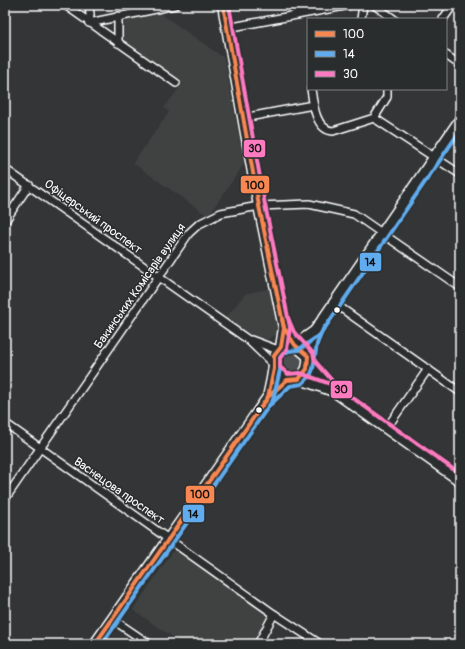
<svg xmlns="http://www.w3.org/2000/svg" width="465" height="649" font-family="Pangolin,sans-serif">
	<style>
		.built { fill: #404243 }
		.green { fill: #4c4f50; stroke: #a6a7a8 }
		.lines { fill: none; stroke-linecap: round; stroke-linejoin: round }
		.minor-casing { stroke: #fff; stroke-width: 10 }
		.tertiary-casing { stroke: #fff; stroke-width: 12 }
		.secondary-casing { stroke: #fff; stroke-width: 13 }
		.minor { stroke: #2a2d2e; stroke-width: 7 }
		.tertiary { stroke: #2a2d2e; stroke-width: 9 }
		.secondary { stroke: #2a2d2e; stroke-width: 10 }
		.bus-1-casing { stroke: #2a2d2e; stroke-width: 7 }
		.bus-2-casing { stroke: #2a2d2e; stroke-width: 7 }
		.bus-3-casing { stroke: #2a2d2e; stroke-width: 7 }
		.bus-1 { stroke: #f88751; stroke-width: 4 }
		.bus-2 { stroke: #60acee; stroke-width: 4 }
		.bus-3 { stroke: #fe7ac1; stroke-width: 4 }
		.bus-dot { fill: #fff; stroke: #2a2d2e; stroke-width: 1.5 }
		.labels { text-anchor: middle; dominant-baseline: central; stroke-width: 3; stroke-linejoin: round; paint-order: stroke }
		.street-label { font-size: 12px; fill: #fff; stroke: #2a2d2e }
		.line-badge { stroke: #2a2d2e; stroke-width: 1.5 }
		.pale-badge-label { font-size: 11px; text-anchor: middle; font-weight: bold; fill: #111 }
	</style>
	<rect width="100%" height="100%" fill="#333536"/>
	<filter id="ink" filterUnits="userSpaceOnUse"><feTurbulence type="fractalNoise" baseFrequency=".025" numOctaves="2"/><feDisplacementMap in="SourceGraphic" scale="8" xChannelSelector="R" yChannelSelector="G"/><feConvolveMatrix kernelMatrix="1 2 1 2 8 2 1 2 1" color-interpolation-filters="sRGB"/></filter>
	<g filter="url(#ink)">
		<!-- built -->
		<g class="built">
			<polygon points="157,11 224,58 244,164 208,216 133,163 169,112 164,108 183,83 115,36 130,15"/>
			<polygon points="271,288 279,333 262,342 224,320 245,294"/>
			<polygon points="174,550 270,616 251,644 183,644 133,610"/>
		</g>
		<!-- green -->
		<circle class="green" cx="291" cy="363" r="12"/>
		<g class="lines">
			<!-- minor casing -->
			<g class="minor-casing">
				<g id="minor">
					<polyline points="65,5 176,83"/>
					<polyline points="89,5 90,14 89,23 175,5"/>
					<polyline points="295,5 297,15"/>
					<polyline points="374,5 394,19"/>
					<polyline points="118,16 118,43"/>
					<polyline points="361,19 363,5"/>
					<polyline points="443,19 453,5"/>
					<polyline points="227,28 350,5"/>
					<polyline points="446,55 460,65"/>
					<path d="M 311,89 C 313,102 315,130 333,131 L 374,118 L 387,97 L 387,89"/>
					<polyline points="243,118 313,105"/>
					<polyline points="374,118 460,174"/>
					<polyline points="5,169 247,339 273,364"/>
					<polyline points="5,221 29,185"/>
					<polyline points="334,303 460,392"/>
					<polyline points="251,340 278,350"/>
					<polyline points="5,423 274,614 320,644"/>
					<polyline points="386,429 428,369"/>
					<polyline points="5,499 189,233 199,224 221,213 259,206 309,204 354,214 460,287"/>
					<polyline points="112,619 149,644"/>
					<polyline points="258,644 274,614"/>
				</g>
			</g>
			<!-- tertiary casing -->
			<g class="tertiary-casing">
				<g id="tertiary">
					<polyline points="309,364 333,391 460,481"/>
					<polyline points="299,379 332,391"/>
				</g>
			</g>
			<!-- secondary casing -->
			<g class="secondary-casing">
				<g id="secondary">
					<polyline points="223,5 259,206 284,328 281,347"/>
					<polyline points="295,345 315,331"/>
					<polyline points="308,356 315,331 460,120"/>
					<path d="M 268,397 C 270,388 272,380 273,372 C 276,355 272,346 295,345 L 308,356 C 309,366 307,372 299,379 C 287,381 281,378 274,369"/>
					<polyline points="95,644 268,397 287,380"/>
				</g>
			</g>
			<!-- minor -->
			<use href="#minor" class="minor"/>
			<!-- tertiary -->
			<use href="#tertiary" class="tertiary"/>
			<!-- secondary -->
			<use href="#secondary" class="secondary"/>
			<!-- bus-1 casing -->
			<g class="bus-1-casing">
				<g id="bus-1">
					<polyline points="265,402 268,397 274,369 274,356 281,347 284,328 282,319"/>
					<polyline points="95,644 268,397 287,380 299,379 307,369 308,356 295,345 284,328 259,206 223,5"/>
				</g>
			</g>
			<!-- bus-2 casing -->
			<g class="bus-2-casing">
				<g id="bus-2">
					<polyline points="268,407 290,386 302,384 310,376 313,369 317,344 324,327"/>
					<polyline points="102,644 273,400 280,370 280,358 282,355 289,351 298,350 320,335 460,131"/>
				</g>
			</g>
			<!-- bus-3 casing -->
			<g class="bus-3-casing">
				<g id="bus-3">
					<polyline points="229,5 265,205 290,327 287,349 280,358 280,367 288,374 300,373 336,386 460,474"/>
					<polyline points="288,318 294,332 313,353 315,361 336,385"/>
				</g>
			</g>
			<!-- bus-1 -->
			<use href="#bus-1" class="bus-1"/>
			<!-- bus-2 -->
			<use href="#bus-2" class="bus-2"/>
			<!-- bus-3 -->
			<use href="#bus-3" class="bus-3"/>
		</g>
	</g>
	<!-- markers -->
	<g class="bus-dot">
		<circle cx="337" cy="310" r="3.5"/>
		<circle cx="259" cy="410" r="3.5"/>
	</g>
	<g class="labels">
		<!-- street labels -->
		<g class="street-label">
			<text transform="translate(93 217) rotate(36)">Офіцерський проспект</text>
			<text transform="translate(140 286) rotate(-55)">Бакинських Комісарів вулиця</text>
			<text transform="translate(119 491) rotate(35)">Васнецова проспект</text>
		</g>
	</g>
	<g class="line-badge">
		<rect x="243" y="139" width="23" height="19" rx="4" fill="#fe7ac1"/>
		<rect x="240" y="175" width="30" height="19" rx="4" fill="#f88751"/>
		<rect x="359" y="252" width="23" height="20" rx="4" fill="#60acee"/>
		<rect x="330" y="380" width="23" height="19" rx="4" fill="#fe7ac1"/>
		<rect x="185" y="485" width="30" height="19" rx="4" fill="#f88751"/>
		<rect x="182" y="504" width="23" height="19" rx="4" fill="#60acee"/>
	</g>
	<g class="pale-badge-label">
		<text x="255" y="152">30</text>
		<text x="255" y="189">100</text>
		<text x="370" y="266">14</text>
		<text x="341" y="393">30</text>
		<text x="200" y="498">100</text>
		<text x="193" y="518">14</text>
	</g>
	<!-- margin -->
	<rect width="465" height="649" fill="none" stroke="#2a2d2e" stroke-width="20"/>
	<rect x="10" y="10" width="445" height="629" fill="none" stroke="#fff" stroke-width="1.5" filter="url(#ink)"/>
	<!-- legend -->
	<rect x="307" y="18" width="140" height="72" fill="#2a2d2e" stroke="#7f8182"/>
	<rect x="315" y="31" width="20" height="6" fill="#f88751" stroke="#7f8182"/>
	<text x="343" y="38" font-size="12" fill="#ffffff">100</text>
	<rect x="315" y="51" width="20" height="6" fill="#60acee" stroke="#7f8182"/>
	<text x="343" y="58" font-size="12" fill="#ffffff">14</text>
	<rect x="315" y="71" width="20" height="6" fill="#fe7ac1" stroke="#7f8182"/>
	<text x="343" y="78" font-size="12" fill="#ffffff">30</text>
</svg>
